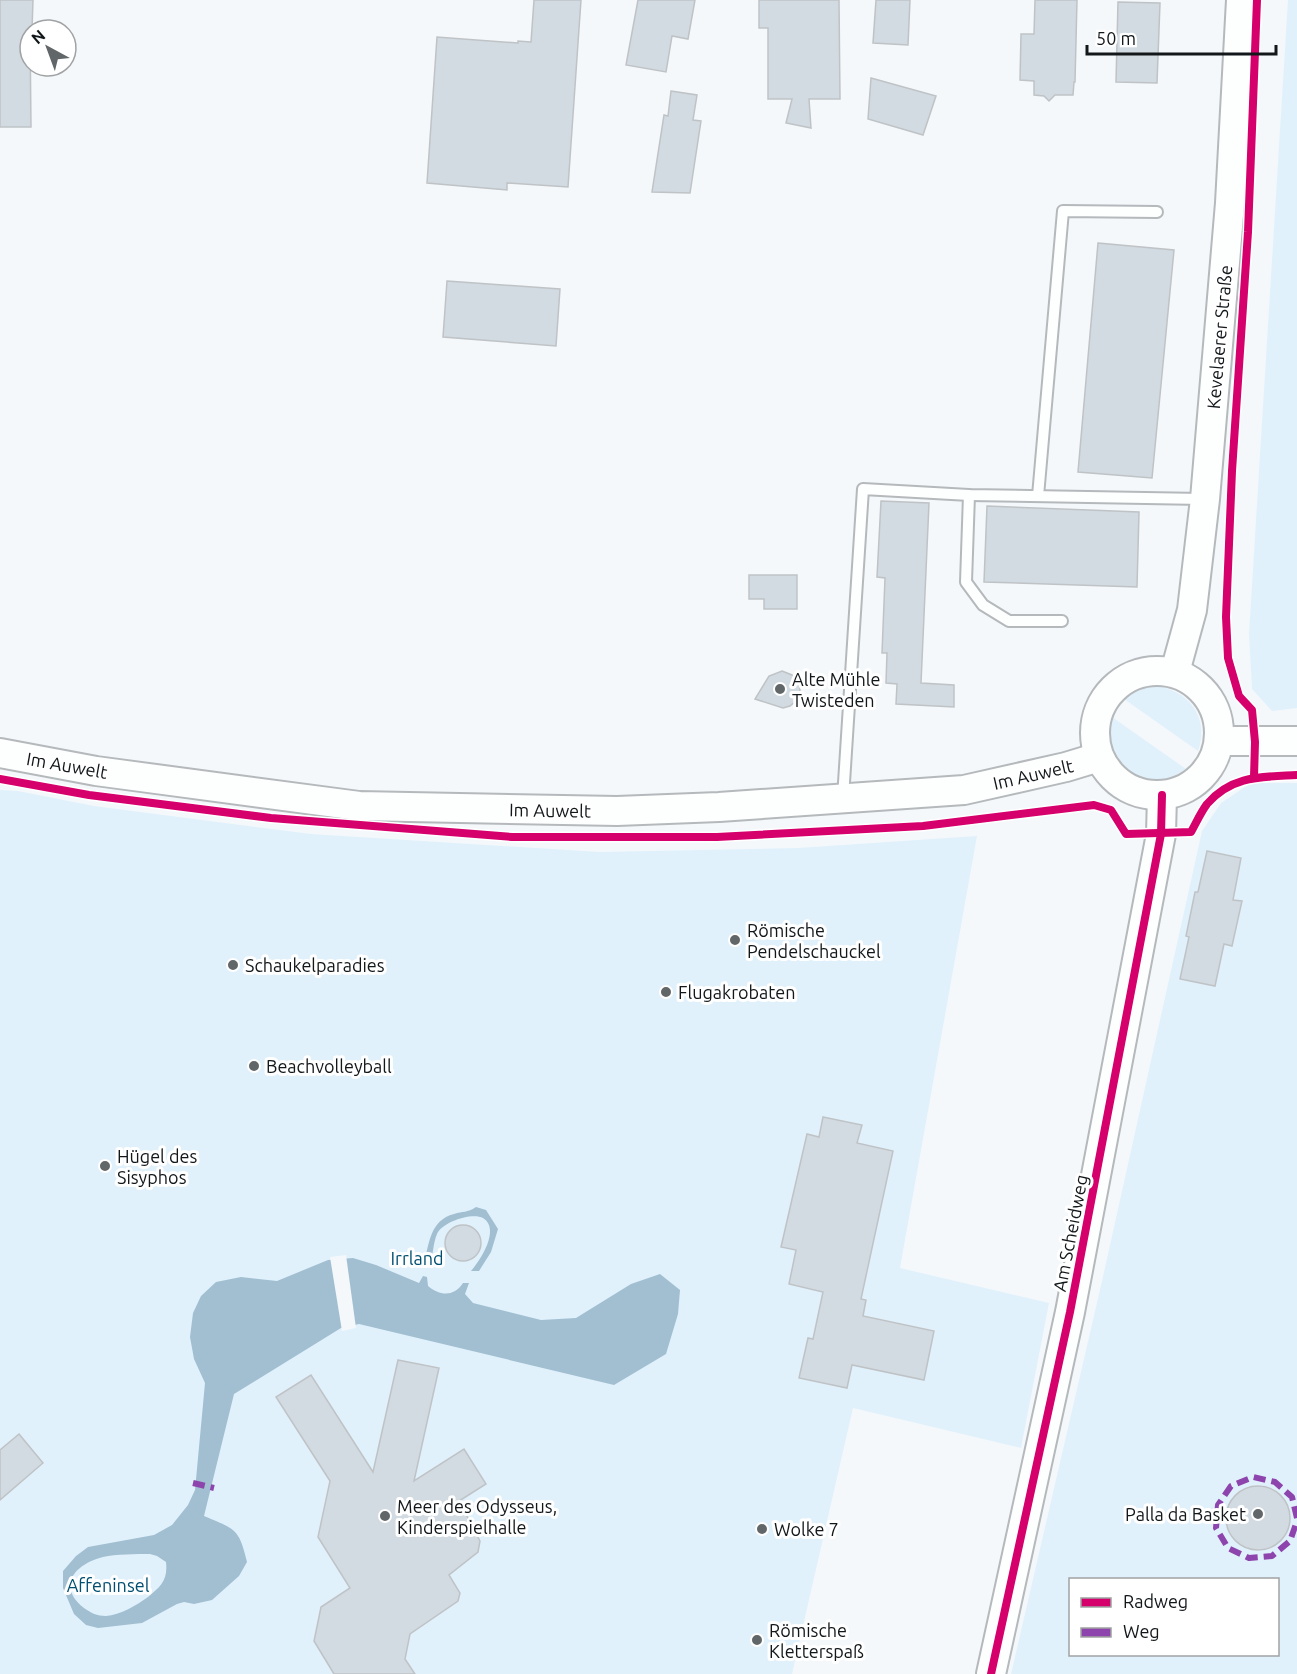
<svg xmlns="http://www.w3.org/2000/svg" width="1297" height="1674" font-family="Ubuntu,sans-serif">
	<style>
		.green { fill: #e0f1fc; fill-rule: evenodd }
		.water { fill: #a1bfd1; fill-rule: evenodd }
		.pier { fill: #f4f8fb }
		.building { fill: #d2dbe2; stroke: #bfc3c6; stroke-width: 1.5 }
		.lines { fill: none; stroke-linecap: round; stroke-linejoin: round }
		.lane-casing { stroke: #b5b9bc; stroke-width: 14 }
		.secondary-casing { stroke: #b5b9bc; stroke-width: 32 }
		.lane { stroke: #fdfefe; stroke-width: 10 }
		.secondary { stroke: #fdfefe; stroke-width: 28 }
		.quiet { stroke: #8e44ad; stroke-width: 6; stroke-dasharray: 12 6; stroke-linecap: butt }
		.cycleway-casing { stroke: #fff; stroke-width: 11 }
		.cycleway { stroke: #d6006c; stroke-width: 8 }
		.poi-dot { fill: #616669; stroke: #fff; stroke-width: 2 }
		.labels { text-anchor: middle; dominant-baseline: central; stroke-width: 6; stroke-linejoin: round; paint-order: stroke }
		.street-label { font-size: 18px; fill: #12171a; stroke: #fff }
		.poi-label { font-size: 18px; fill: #12171a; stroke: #fff; text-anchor: start }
		.park-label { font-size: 18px; fill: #004f71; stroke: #fff }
	</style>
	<rect width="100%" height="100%" fill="#f4f8fb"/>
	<!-- green -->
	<g class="green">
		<polygon points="1288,0 1297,0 1297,708 1272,711 1252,689 1249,634"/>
		<path d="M 1154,686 C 1188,689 1210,717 1198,751 L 1124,699 L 1141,688 Z"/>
		<path d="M 1112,717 L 1186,769 C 1178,774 1170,779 1160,780 C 1123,785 1102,749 1112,717 Z"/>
		<path d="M 1251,783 L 1297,783 L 1297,1674 L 1011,1674 L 1102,1281 L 1202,831 L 1221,803 ZM 1070,1580 L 1278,1580 L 1278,1654 L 1070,1654 Z"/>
		<polygon points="0,790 18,791 94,806 311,834 600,852 798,848 977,836 900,1268 1049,1303 1021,1448 853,1408 792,1674 0,1674"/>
	</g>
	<!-- water -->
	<g class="water">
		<path d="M 476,1207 L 486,1210 L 498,1229 L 491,1252 L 479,1271 L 471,1271 C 480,1261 501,1229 483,1218 C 472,1212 442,1222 437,1234 C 433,1243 433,1256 430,1266 L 424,1264 C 429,1244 430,1220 454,1214 C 463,1211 467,1213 476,1207 Z"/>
		<path d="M 353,1258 L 376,1265 L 419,1283 L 423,1276 L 427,1277 L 428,1286 C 440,1296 454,1297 463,1283 L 469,1283 L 465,1294 L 473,1303 L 541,1320 L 576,1318 L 631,1284 L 660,1274 L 680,1290 L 678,1314 L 666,1354 L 614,1385 L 359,1324 L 341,1328 L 234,1394 L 204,1516 C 234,1529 239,1527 247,1562 L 239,1576 L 212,1600 L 194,1604 L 184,1602 L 177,1604 L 142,1623 L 98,1628 L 86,1625 L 74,1614 L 63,1588 L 63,1571 L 76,1556 L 88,1547 L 154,1535 L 172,1525 L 188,1505 L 195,1490 L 205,1383 L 194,1359 L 190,1337 L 193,1313 L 201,1296 L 216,1282 L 241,1277 L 277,1281 L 328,1260 ZM 150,1554 L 157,1556 L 166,1562 C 168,1580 161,1586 148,1597 C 137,1605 120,1615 106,1616 C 97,1616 91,1613 84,1608 C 56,1586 75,1564 103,1557 C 116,1554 136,1554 150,1554 Z"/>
	</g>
	<!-- pier -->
	<polygon class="pier" points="346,1255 356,1328 342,1331 330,1257"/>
	<!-- building -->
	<g class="building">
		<polygon points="0,0 33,0 32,30 30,30 31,127 0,127"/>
		<polygon points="534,0 581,0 568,187 507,183 507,190 427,183 437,37 518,43 518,41 531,42"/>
		<polygon points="638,0 695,0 688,39 672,36 666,72 626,65"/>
		<polygon points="759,0 839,0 840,99 809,99 811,128 786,123 792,99 768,99 768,28 759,28"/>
		<polygon points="876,0 910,0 908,45 873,43"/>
		<polygon points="1035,0 1077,0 1075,82 1074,82 1073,95 1055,95 1049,101 1044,96 1034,95 1034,81 1020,80 1021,34 1034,34"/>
		<polygon points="1118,2 1160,3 1157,83 1116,82"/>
		<polygon points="871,78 936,96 923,135 868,119"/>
		<polygon points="671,91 697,95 693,120 701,121 690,193 652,192 664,115 668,116"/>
		<polygon points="1098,243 1174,250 1152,478 1078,472"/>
		<polygon points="447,281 560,289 556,346 443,337"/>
		<polygon points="881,501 929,503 921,683 954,685 954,707 896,704 897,684 886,683 887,653 882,653 885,578 877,577"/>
		<polygon points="987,506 1139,512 1137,587 984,582"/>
		<polygon points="749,575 797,575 797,609 764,609 764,599 749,599"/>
		<polygon points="782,671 792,675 799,683 800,690 797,700 790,706 783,708 755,699 769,676"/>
		<polygon points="1207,851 1241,858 1233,900 1242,901 1232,946 1224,944 1215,986 1180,979 1189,937 1186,936 1195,892 1198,892"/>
		<polygon points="823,1117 862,1125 857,1143 893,1151 861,1299 866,1300 863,1316 934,1331 924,1380 852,1365 847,1388 799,1378 808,1338 813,1339 823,1292 789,1284 796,1250 781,1247 807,1134 819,1137"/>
		<circle cx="463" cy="1243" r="18"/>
		<polygon points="398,1360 439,1368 414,1481 464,1449 486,1484 459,1501 480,1541 478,1552 449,1575 460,1593 458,1601 410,1634 405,1659 415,1674 334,1674 314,1641 321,1607 350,1588 318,1537 330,1481 276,1397 311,1375 373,1472"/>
		<polygon points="19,1434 43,1463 0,1500 0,1450"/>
		<circle cx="1258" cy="1518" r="32"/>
	</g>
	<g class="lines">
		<!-- lane casing -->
		<g class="lane-casing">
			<g id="lane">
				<polyline points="969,495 966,582 983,605 1009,621 1062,621"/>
				<polyline points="1038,496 1063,211 1157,212"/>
				<polyline points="843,798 863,489 969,495 1203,499"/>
			</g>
		</g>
		<!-- secondary casing -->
		<g class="secondary-casing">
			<g id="secondary">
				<circle cx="1157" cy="733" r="62"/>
				<polyline points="1175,672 1192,610 1205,499 1230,203 1241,0"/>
				<polyline points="1219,741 1297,741"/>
				<polyline points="0,753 96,771 359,806 617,811 719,807 964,790 1066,767 1099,757"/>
				<polyline points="991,1674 1070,1312 1161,834 1162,795"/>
			</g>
		</g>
		<!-- lane -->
		<use href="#lane" class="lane"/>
		<!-- secondary -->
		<use href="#secondary" class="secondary"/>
		<!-- quiet -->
		<g class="quiet">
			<polyline points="193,1483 214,1488"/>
			<polyline points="1297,1518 1292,1497 1275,1482 1253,1477 1231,1486 1218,1505 1216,1528 1228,1548 1249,1558 1272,1556 1290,1541 1297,1521"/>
		</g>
		<!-- cycleway casing -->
		<g class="cycleway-casing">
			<g id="cycleway">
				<polyline points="1254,777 1255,742 1252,710 1239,696 1228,658 1226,617 1232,471 1248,232 1257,0"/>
				<path d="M 0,779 L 89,795 L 271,818 L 512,837 L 717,837 L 923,826 L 1094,805 L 1111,810 L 1126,834 L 1191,832 C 1196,823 1201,812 1207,804 C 1232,775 1262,777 1297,775"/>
				<polyline points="991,1674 1070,1312 1161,834 1162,795"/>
			</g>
		</g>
		<!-- cycleway -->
		<use href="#cycleway" class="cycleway"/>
	</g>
	<!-- markers -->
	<g class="poi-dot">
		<circle cx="780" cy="689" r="6"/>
		<circle cx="735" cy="940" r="6"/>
		<circle cx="233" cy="965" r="6"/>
		<circle cx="666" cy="992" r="6"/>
		<circle cx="254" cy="1066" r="6"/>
		<circle cx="105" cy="1166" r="6"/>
		<circle cx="1258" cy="1514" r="6"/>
		<circle cx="385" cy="1516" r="6"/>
		<circle cx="762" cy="1529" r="6"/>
		<circle cx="757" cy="1640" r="6"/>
	</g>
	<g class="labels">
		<!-- street labels -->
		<g class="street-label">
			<text transform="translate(1219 337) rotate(-85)">Kevelaerer Straße</text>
			<text transform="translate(67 765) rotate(10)">Im Auwelt</text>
			<text transform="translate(1033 774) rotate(-13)">Im Auwelt</text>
			<text transform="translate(550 810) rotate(1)">Im Auwelt</text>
			<text transform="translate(1070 1233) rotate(-79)">Am Scheidweg</text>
		</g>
		<!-- poi labels -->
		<g class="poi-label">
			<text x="792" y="679">Alte Mühle<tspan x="792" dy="21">Twisteden</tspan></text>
			<text x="747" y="930">Römische<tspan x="747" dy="21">Pendelschauckel</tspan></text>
			<text x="245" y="965">Schaukelparadies</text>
			<text x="678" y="992">Flugakrobaten</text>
			<text x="266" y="1066">Beachvolleyball</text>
			<text x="117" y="1156">Hügel des<tspan x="117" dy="21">Sisyphos</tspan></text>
			<text x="397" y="1506">Meer des Odysseus,<tspan x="397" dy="21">Kinderspielhalle</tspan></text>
			<text x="1246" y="1514" text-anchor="end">Palla da Basket</text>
			<text x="774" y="1529">Wolke 7</text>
			<text x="769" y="1630">Römische<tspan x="769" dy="21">Kletterspaß</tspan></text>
		</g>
		<!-- park labels -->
		<g class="park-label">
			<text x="417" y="1258">Irrland</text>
			<text x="108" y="1585">Affeninsel</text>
		</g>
	</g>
	<!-- legend -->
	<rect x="1069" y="1578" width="210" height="78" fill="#ffffff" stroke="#a0a2a3" stroke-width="1.5"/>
	<rect x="1081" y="1598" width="30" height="9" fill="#d6006c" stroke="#a0a2a3" stroke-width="1.5"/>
	<text x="1123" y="1608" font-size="18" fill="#12171a">Radweg</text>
	<rect x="1081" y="1628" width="30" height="9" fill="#8e44ad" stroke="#a0a2a3" stroke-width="1.5"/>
	<text x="1123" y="1638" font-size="18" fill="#12171a">Weg</text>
	<!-- north arrow -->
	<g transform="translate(48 48) rotate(319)"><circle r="28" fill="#ffffff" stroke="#a0a2a3" stroke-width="1.5"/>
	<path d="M0-4.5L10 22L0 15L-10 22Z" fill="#616669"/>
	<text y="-9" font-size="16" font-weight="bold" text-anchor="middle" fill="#12171a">N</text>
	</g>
	<!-- scale -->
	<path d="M1087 45v9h189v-9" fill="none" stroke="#12171a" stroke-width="3"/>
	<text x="1096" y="45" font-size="18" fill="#12171a" stroke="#ffffff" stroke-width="4.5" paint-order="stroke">50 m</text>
</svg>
